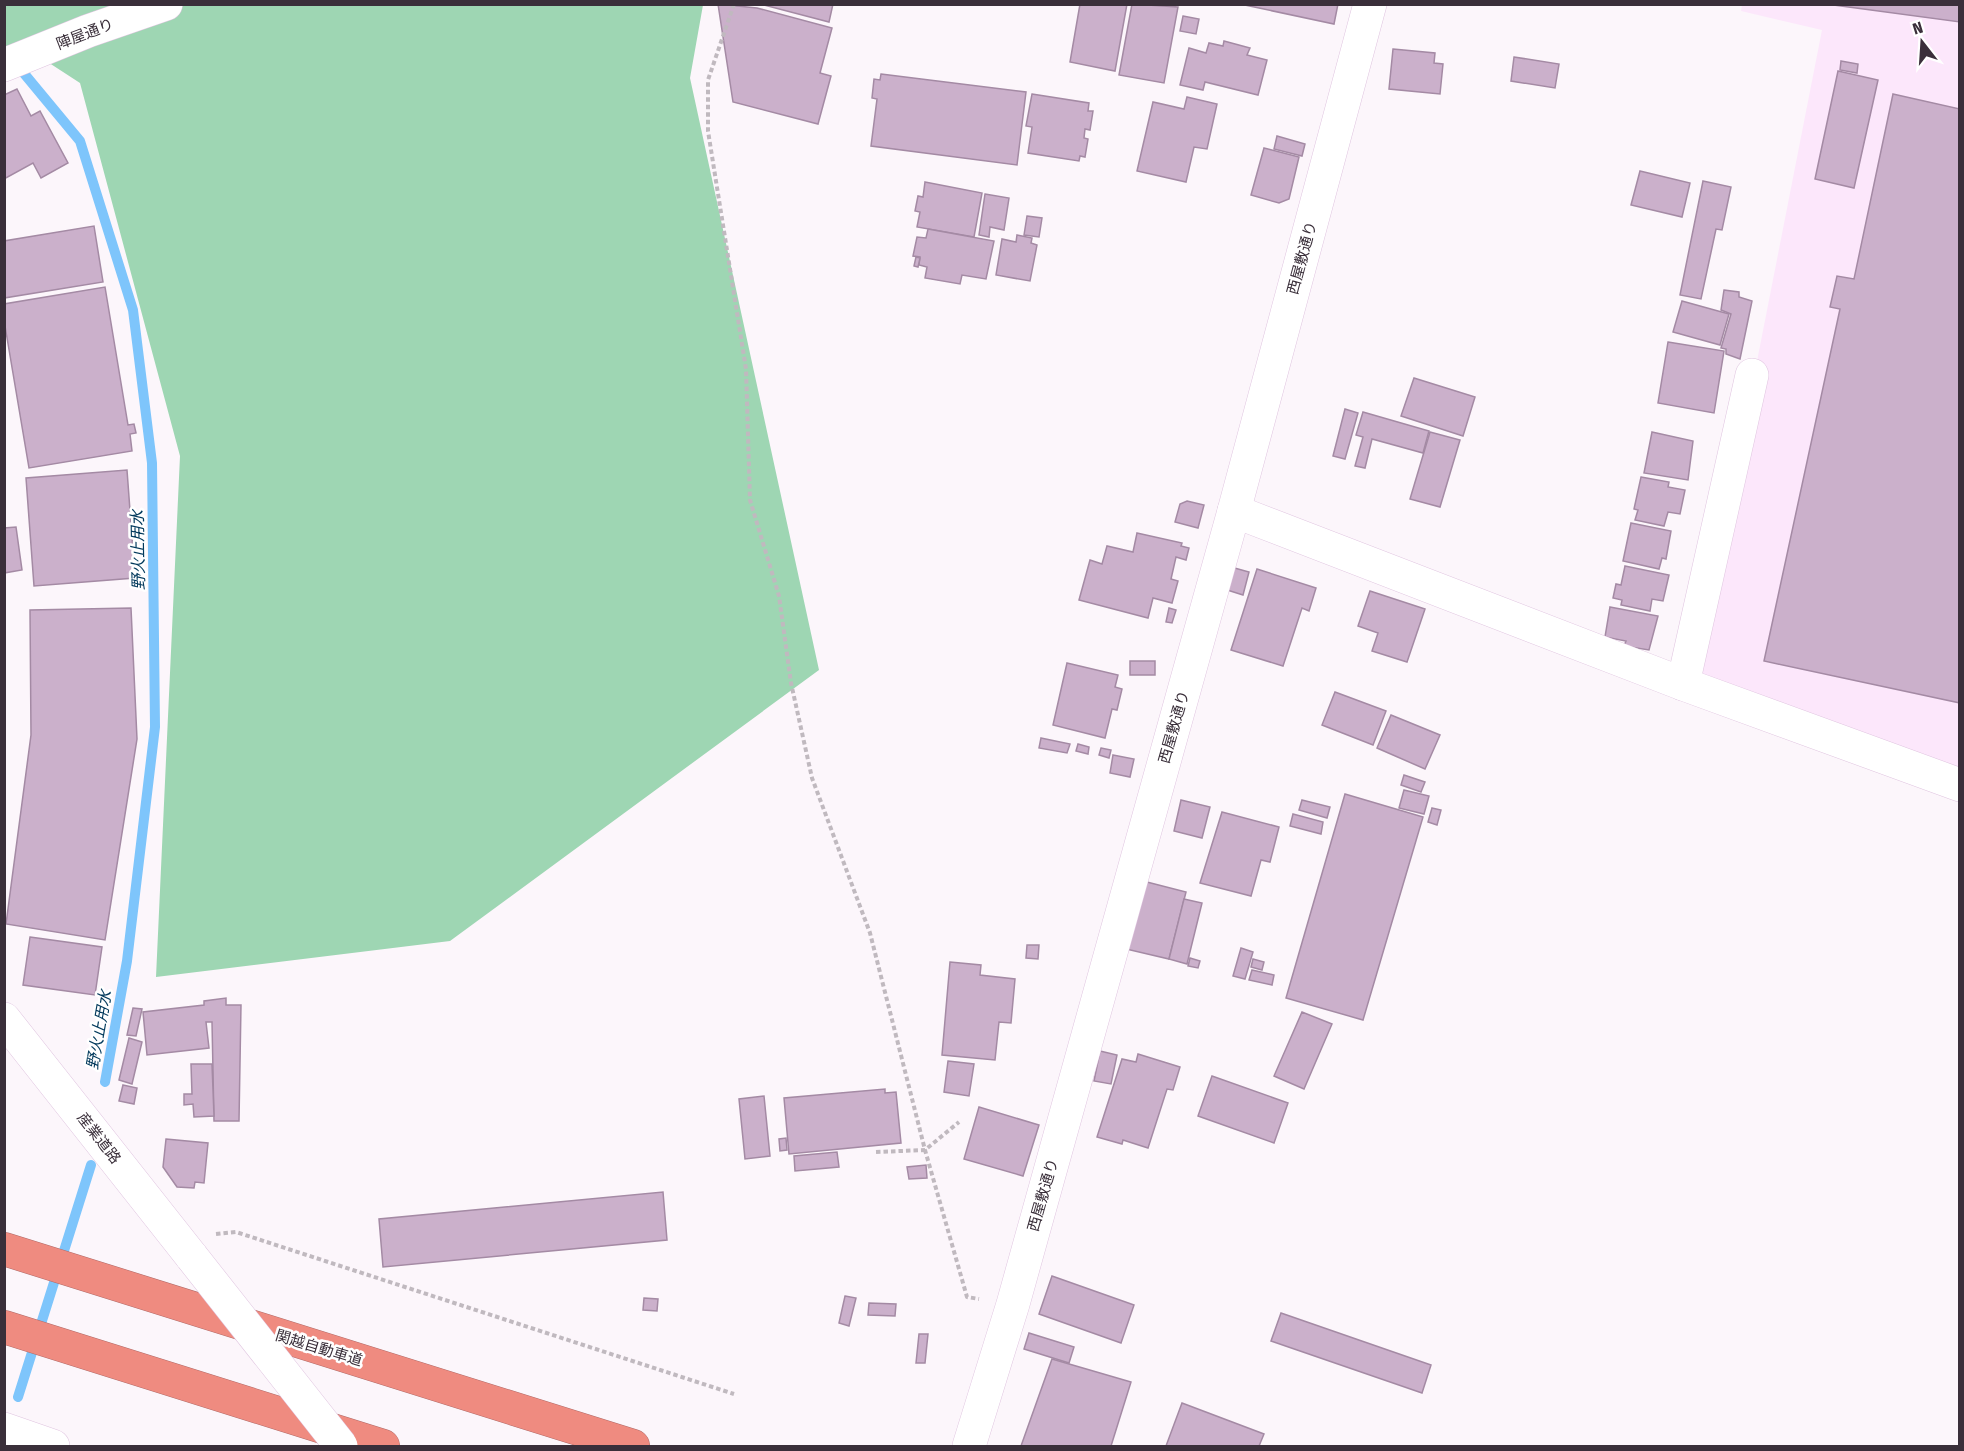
<svg xmlns="http://www.w3.org/2000/svg" width="1964" height="1451" font-family="'Fira Sans Condensed','Noto Sans JP',sans-serif">
	<style>
		.built { fill: #fce7fb }
		.green { fill: #9ed6b3 }
		.lines { fill: none; stroke-linecap: round; stroke-linejoin: round }
		.stream { stroke: #7ec5fb; stroke-width: 10 }
		.building { fill: #cbb0cb; stroke: #a48aa4; stroke-width: 1.5 }
		.minor-casing { stroke: #e0c5e0; stroke-width: 34 }
		.highway-casing { stroke: #b06b68; stroke-width: 34 }
		.path { stroke: #c0b9bf; stroke-width: 4; stroke-dasharray: 4.5 3; stroke-linecap: butt }
		.minor { stroke: #fff; stroke-width: 33 }
		.highway { stroke: #ef8b80; stroke-width: 33 }
		.minor-bridge-casing { stroke: #e0c5e0; stroke-width: 34; stroke-linecap: butt }
		.minor-bridge { stroke: #fff; stroke-width: 33 }
		.labels { text-anchor: middle; dominant-baseline: central; stroke-width: 5; stroke-linejoin: round; paint-order: stroke }
		.street-label { font-size: 15px; fill: #3a2f3a; stroke: #fff }
		.water-label { font-size: 16px; font-style: italic; fill: #00385b; stroke: #fff }
	</style>
	<rect width="100%" height="100%" fill="#fcf6fb"/>
	<!-- built -->
	<polygon class="built" points="1742,5 1959,5 1959,767 1706,679 1697,667 1822,30 1741,11"/>
	<!-- green -->
	<polygon class="green" points="5,5 703,5 690,78 819,670 450,941 156,977 180,456 80,83 20,44 5,49"/>
	<g class="lines">
		<!-- stream -->
		<g class="stream">
			<polyline points="17,65 80,141 133,310 152,463 155,727 127,961 105,1082"/>
			<polyline points="18,1397 91,1165"/>
		</g>
	</g>
	<!-- building -->
	<g class="building">
		<polygon points="718,4 757,8 832,28 820,73 831,76 818,124 733,102"/>
		<polygon points="760,4 833,4 829,22"/>
		<polygon points="1080,4 1127,4 1115,71 1070,62"/>
		<polygon points="1132,4 1178,7 1164,83 1119,75"/>
		<polygon points="1240,4 1338,4 1334,24"/>
		<polygon points="1826,4 1960,4 1960,22"/>
		<polygon points="1183,16 1199,19 1196,34 1180,31"/>
		<polygon points="1224,41 1250,48 1247,55 1267,60 1258,95 1205,82 1203,90 1180,85 1189,48 1206,53 1209,43 1223,46"/>
		<polygon points="1393,49 1435,53 1434,63 1443,64 1440,94 1389,89"/>
		<polygon points="1514,57 1559,64 1555,88 1511,81"/>
		<polygon points="1841,61 1858,64 1857,73 1840,70"/>
		<polygon points="1838,71 1878,80 1854,188 1815,179"/>
		<polygon points="881,74 1026,92 1017,165 871,146 877,99 872,98 874,79 880,80"/>
		<polygon points="17,89 31,116 40,111 68,163 41,178 33,163 4,179 4,95"/>
		<polygon points="1032,94 1089,103 1088,111 1093,111 1090,130 1085,129 1084,138 1088,139 1085,157 1080,156 1079,161 1028,153 1032,127 1026,126"/>
		<polygon points="1893,94 1960,109 1960,703 1764,661 1840,309 1830,307 1837,276 1854,279"/>
		<polygon points="1187,97 1217,104 1207,149 1194,147 1186,182 1137,171 1153,102 1184,109"/>
		<polygon points="1277,136 1305,144 1302,156 1274,149"/>
		<polygon points="1264,148 1299,157 1289,199 1279,203 1251,195"/>
		<polygon points="1640,171 1690,183 1682,217 1631,205"/>
		<polygon points="1703,181 1731,187 1722,230 1716,229 1701,299 1680,295"/>
		<polygon points="925,182 982,193 974,237 917,227 920,212 915,211 918,196 923,197"/>
		<polygon points="985,194 1009,198 1004,230 990,227 989,237 979,235"/>
		<polygon points="1027,216 1042,218 1039,237 1024,235"/>
		<polygon points="94,226 103,282 4,298 4,241"/>
		<polygon points="928,229 994,241 986,279 962,275 960,284 925,278 927,267 919,265 920,257 913,256 917,237 926,238"/>
		<polygon points="1017,235 1032,238 1031,243 1037,245 1030,281 996,275 1002,239 1016,242"/>
		<polygon points="916,257 920,258 918,267 914,266"/>
		<polygon points="105,287 128,425 134,424 136,433 130,434 132,451 29,468 4,320 4,304"/>
		<polygon points="1724,290 1739,292 1739,297 1752,301 1740,359 1726,354 1726,349 1721,348 1731,314 1721,310"/>
		<polygon points="1682,301 1729,314 1720,345 1673,332"/>
		<polygon points="1668,342 1724,351 1714,413 1658,403"/>
		<polygon points="1414,378 1475,397 1463,436 1401,416"/>
		<polygon points="1345,409 1358,413 1345,459 1333,456"/>
		<polygon points="1363,412 1429,431 1423,453 1372,439 1365,468 1355,466 1363,437 1356,435"/>
		<polygon points="1430,432 1460,440 1440,507 1410,499"/>
		<polygon points="1652,432 1693,441 1688,480 1644,473"/>
		<polygon points="127,470 135,578 34,586 26,478"/>
		<polygon points="1641,477 1669,482 1668,487 1685,490 1680,514 1668,512 1664,526 1635,520 1638,510 1634,509"/>
		<polygon points="1187,501 1204,505 1198,528 1175,522 1180,504"/>
		<polygon points="1631,523 1671,531 1666,559 1662,558 1659,569 1623,561"/>
		<polygon points="16,527 22,570 4,573 4,528"/>
		<polygon points="1137,533 1182,543 1181,546 1189,548 1186,560 1176,557 1171,579 1178,581 1172,603 1153,598 1148,618 1079,600 1090,560 1102,564 1107,546 1133,552"/>
		<polygon points="1625,566 1669,575 1663,601 1652,599 1650,611 1621,605 1622,600 1613,598 1616,584 1621,585"/>
		<polygon points="1231,567 1249,572 1243,595 1224,589"/>
		<polygon points="1257,569 1316,588 1309,611 1302,608 1283,666 1231,650"/>
		<polygon points="1370,591 1425,609 1407,662 1372,651 1378,633 1358,626"/>
		<polygon points="1610,607 1658,616 1649,650 1624,646 1626,641 1605,637"/>
		<polygon points="131,608 137,739 105,940 6,924 31,735 30,610"/>
		<polygon points="1169,608 1176,610 1172,623 1166,622"/>
		<rect x="1130" y="661" width="25" height="14"/>
		<polygon points="1067,663 1118,675 1115,687 1122,689 1117,710 1112,709 1105,738 1053,725"/>
		<polygon points="1335,692 1386,711 1373,745 1322,725"/>
		<polygon points="1391,715 1440,735 1425,769 1377,748"/>
		<polygon points="1041,738 1070,744 1067,753 1039,748"/>
		<polygon points="1078,744 1089,747 1088,754 1076,751"/>
		<polygon points="1101,748 1111,750 1109,758 1099,755"/>
		<polygon points="1113,755 1134,759 1130,777 1110,773"/>
		<polygon points="1404,775 1425,782 1421,792 1401,785"/>
		<polygon points="1404,790 1429,796 1424,814 1399,808"/>
		<polygon points="1345,794 1423,817 1363,1020 1286,998"/>
		<polygon points="1181,800 1210,807 1202,838 1174,831"/>
		<polygon points="1302,800 1330,807 1327,818 1299,810"/>
		<polygon points="1432,808 1441,810 1437,825 1428,822"/>
		<polygon points="1222,812 1279,827 1270,862 1261,860 1251,896 1200,883"/>
		<polygon points="1293,814 1323,822 1321,834 1290,826"/>
		<polygon points="1143,881 1186,892 1169,959 1126,949"/>
		<polygon points="1184,899 1202,903 1187,964 1169,959"/>
		<polygon points="30,937 102,947 95,995 23,985"/>
		<polygon points="1027,945 1039,945 1038,959 1026,958"/>
		<polygon points="1241,948 1253,952 1245,979 1233,976"/>
		<polygon points="1190,958 1200,961 1198,968 1188,966"/>
		<polygon points="1253,959 1264,962 1262,970 1251,967"/>
		<polygon points="950,962 981,965 980,975 1015,979 1011,1023 999,1022 995,1060 942,1055"/>
		<polygon points="1252,970 1274,975 1272,985 1249,980"/>
		<polygon points="226,998 226,1005 241,1005 239,1121 214,1121 212,1022 206,1022 209,1048 147,1055 143,1012 204,1005 204,1001"/>
		<polygon points="133,1008 142,1009 136,1036 127,1035"/>
		<polygon points="1302,1012 1332,1024 1304,1089 1274,1076"/>
		<polygon points="129,1038 142,1042 132,1084 119,1080"/>
		<polygon points="1100,1051 1117,1055 1111,1084 1094,1081"/>
		<polygon points="1138,1054 1180,1067 1173,1090 1167,1089 1148,1148 1123,1140 1122,1144 1097,1137 1122,1059 1136,1062"/>
		<polygon points="948,1061 974,1064 969,1096 944,1092"/>
		<polygon points="191,1064 212,1064 214,1116 194,1117 193,1104 184,1105 184,1094 192,1094"/>
		<polygon points="1212,1076 1288,1103 1274,1143 1198,1116"/>
		<polygon points="123,1085 137,1088 134,1104 119,1101"/>
		<polygon points="885,1089 885,1093 896,1092 901,1143 789,1154 784,1098"/>
		<polygon points="764,1096 770,1156 745,1159 739,1099"/>
		<polygon points="979,1107 1039,1125 1023,1176 964,1159"/>
		<polygon points="786,1138 787,1150 780,1151 779,1139"/>
		<polygon points="166,1139 208,1143 204,1183 195,1182 194,1188 177,1187 163,1167"/>
		<polygon points="837,1152 839,1167 795,1171 794,1156"/>
		<polygon points="926,1165 927,1178 909,1179 907,1167"/>
		<polygon points="663,1192 667,1240 383,1267 379,1219"/>
		<polygon points="1052,1276 1134,1305 1121,1343 1039,1314"/>
		<polygon points="845,1296 856,1298 849,1326 839,1323"/>
		<polygon points="644,1298 658,1299 657,1311 643,1310"/>
		<polygon points="869,1303 896,1304 895,1316 868,1315"/>
		<polygon points="1281,1313 1431,1365 1422,1393 1271,1341"/>
		<polygon points="1029,1333 1074,1347 1069,1363 1024,1349"/>
		<polygon points="919,1334 928,1334 925,1363 916,1363"/>
		<polygon points="1052,1359 1131,1382 1111,1446 1021,1446"/>
		<polygon points="1182,1403 1264,1434 1259,1446 1166,1446"/>
	</g>
	<g class="lines">
		<!-- minor casing -->
		<g class="minor-casing">
			<g id="minor">
				<polyline points="4,65 88,31 166,4"/>
				<polyline points="1234,511 1683,684 1960,785"/>
				<polyline points="1683,684 1752,375"/>
				<polyline points="4,1019 192,1257"/>
				<polyline points="4,1429 53,1446"/>
				<polyline points="969,1446 1013,1304 1234,511 1370,4"/>
			</g>
		</g>
		<!-- highway casing -->
		<g class="highway-casing">
			<g id="highway">
				<polyline points="4,1249 633,1446"/>
				<polyline points="4,1327 383,1446"/>
			</g>
		</g>
		<!-- path -->
		<g class="path">
			<polyline points="734,4 708,80 708,131 746,369 750,500 779,596 791,683 812,778 870,933 925,1150 967,1297 979,1299"/>
			<polyline points="876,1152 925,1150 959,1122"/>
			<polyline points="216,1234 236,1232 734,1394"/>
		</g>
		<!-- minor -->
		<use href="#minor" class="minor"/>
		<!-- highway -->
		<use href="#highway" class="highway"/>
		<!-- minor-bridge casing -->
		<g class="minor-bridge-casing">
			<polyline id="minor-bridge" points="192,1257 341,1446"/>
		</g>
		<!-- minor-bridge -->
		<use href="#minor-bridge" class="minor-bridge"/>
	</g>
	<g class="labels">
		<!-- street labels -->
		<g class="street-label">
			<text transform="translate(85 34) rotate(-21)">陣屋通り</text>
			<text transform="translate(1302 258) rotate(-75)">西屋敷通り</text>
			<text transform="translate(1174 727) rotate(-74)">西屋敷通り</text>
			<text transform="translate(99 1138) rotate(52)">産業道路</text>
			<text transform="translate(1043 1195) rotate(-74)">西屋敷通り</text>
			<text transform="translate(319 1348) rotate(17)">関越自動車道</text>
		</g>
		<!-- water labels -->
		<g class="water-label">
			<text transform="translate(138 550) rotate(-91)">野火止用水</text>
			<text transform="translate(99 1030) rotate(-80)">野火止用水</text>
		</g>
	</g>
	<!-- border -->
	<rect width="1964" height="1451" fill="none" stroke="#3a2f3a" stroke-width="12"/>
	<!-- north arrow -->
	<g transform="translate(1922 42) rotate(343)" stroke="#ffffff" stroke-width="4.5" paint-order="stroke">
	<path d="M0-4.5L10 22L0 15L-10 22Z" fill="#3a2f3a"/>
	<text y="-9" font-size="16" font-weight="bold" text-anchor="middle" fill="#3a2f3a">N</text>
	</g>
</svg>
